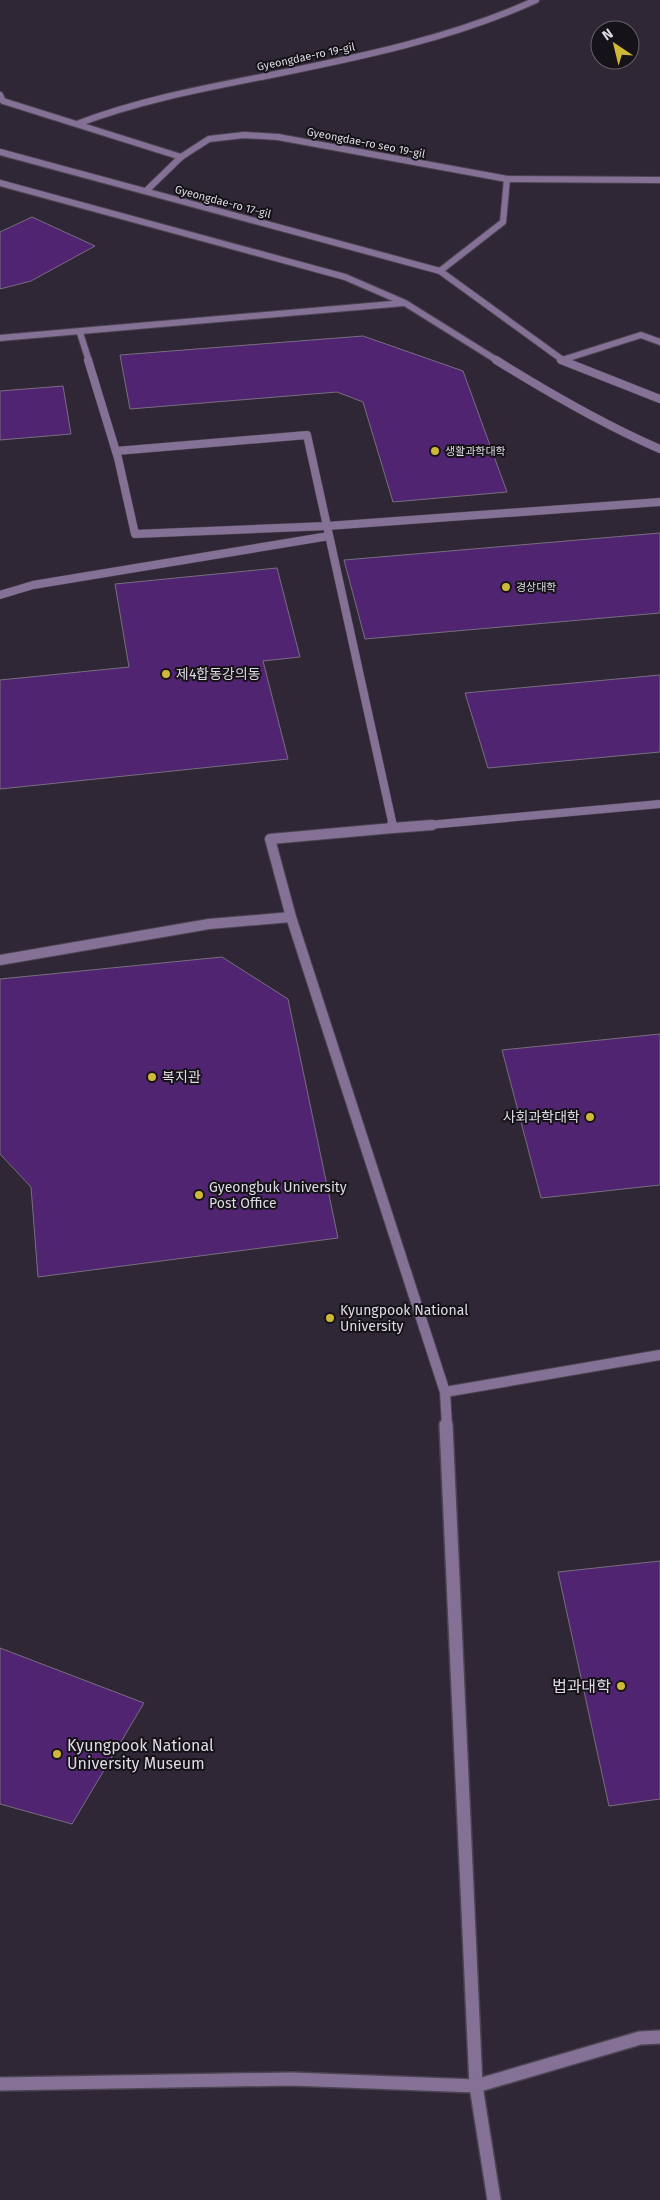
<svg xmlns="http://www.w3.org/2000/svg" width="660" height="2200" font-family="'Fira Sans','Noto Sans KR',sans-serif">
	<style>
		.building { fill: #512471; stroke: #776e7f }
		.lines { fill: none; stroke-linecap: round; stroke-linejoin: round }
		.service-far3-casing { stroke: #4b4452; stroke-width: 8 }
		.service-far2-casing { stroke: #4b4452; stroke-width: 9 }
		.service-far1-casing { stroke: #4b4452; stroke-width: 12 }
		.service-casing { stroke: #4b4452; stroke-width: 16 }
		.minor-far1-casing { stroke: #4b4452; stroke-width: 8 }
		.minor-casing { stroke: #4b4452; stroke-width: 9 }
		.service-far3 { stroke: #847195; stroke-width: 6 }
		.service-far2 { stroke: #847195; stroke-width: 8 }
		.service-far1 { stroke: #847195; stroke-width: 10 }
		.service { stroke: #847195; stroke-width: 13 }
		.minor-far1 { stroke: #847195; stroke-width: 6 }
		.minor { stroke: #847195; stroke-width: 8 }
		.poi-dot { fill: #cfb837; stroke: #151218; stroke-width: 2 }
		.labels { text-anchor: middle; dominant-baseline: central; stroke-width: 4; stroke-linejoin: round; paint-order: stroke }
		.far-street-label { font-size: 11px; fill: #dfdae4; stroke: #151218 }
		.far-poi-label { font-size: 11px; fill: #dfdae4; stroke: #151218; text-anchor: start }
		.poi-label { font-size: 14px; fill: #dfdae4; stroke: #151218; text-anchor: start }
		.near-poi-label { font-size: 16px; fill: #dfdae4; stroke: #151218; text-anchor: end }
	</style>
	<rect width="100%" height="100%" fill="#2f2736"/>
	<!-- building -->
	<g class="building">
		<polygon points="32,217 95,246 31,281 0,289 0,232"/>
		<polygon points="363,336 463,371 507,492 393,502 363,402 337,392 130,409 120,355"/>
		<polygon points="63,386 71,434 0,440 0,391"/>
		<polygon points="660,533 660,613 365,639 344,560"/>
		<polygon points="277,568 300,657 263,661 288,759 0,789 0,680 129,667 115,584"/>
		<polygon points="660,675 660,752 488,768 465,693"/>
		<polygon points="222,957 288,999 338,1238 38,1277 31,1187 0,1154 0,979"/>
		<polygon points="660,1034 660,1185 541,1198 502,1050"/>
		<polygon points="660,1561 660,1799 609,1806 558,1572"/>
		<polygon points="0,1648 144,1703 72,1824 0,1804"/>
	</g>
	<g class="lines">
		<!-- service-far3 casing -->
		<g class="service-far3-casing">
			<g id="service-far3">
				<polyline points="0,183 345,277 405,303 498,361"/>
				<polyline points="80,333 89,361"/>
				<polyline points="0,338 404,303"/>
			</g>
		</g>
		<!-- service-far2 casing -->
		<g class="service-far2-casing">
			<g id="service-far2">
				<polyline points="88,360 118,458 135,534 327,526 660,502"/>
				<path d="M 496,360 C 549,393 602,424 660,449"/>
				<polyline points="116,451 307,435 393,826"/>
				<polyline points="0,595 33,585 329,536"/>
				<polyline points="418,826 660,804"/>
			</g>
		</g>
		<!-- service-far1 casing -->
		<g class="service-far1-casing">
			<g id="service-far1">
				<polyline points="392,825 393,828 270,839 291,917 445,1392 447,1426"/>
				<polyline points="393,828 432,825"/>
				<polyline points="0,960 209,924 291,917"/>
				<polyline points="445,1392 660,1355"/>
			</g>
		</g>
		<!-- service casing -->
		<g class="service-casing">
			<g id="service">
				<polyline points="446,1425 476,2086 494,2200"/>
				<polyline points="0,2084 291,2079 476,2086 640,2038 660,2037"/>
			</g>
		</g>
		<!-- minor-far1 casing -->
		<g class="minor-far1-casing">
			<g id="minor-far1">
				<polyline points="0,95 3,101 181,157 209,139 244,135 278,137 507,179 660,180"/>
				<path d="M 77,124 C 140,100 205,88 271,75 C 360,57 453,38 536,0"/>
				<polyline points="0,152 440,271 564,361"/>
				<polyline points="146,191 181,157"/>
				<polyline points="440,271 503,222 507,179"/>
				<polyline points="562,360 641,335 660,342"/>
			</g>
		</g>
		<!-- minor casing -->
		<g class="minor-casing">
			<polyline id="minor" points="561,360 660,399"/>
		</g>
		<!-- service-far3 -->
		<use href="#service-far3" class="service-far3"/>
		<!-- service-far2 -->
		<use href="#service-far2" class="service-far2"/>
		<!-- service-far1 -->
		<use href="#service-far1" class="service-far1"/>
		<!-- service -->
		<use href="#service" class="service"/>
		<!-- minor-far1 -->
		<use href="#minor-far1" class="minor-far1"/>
		<!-- minor -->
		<use href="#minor" class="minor"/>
	</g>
	<!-- markers -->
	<g class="poi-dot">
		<circle cx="435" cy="451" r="5"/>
		<circle cx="506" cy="587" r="5"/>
		<circle cx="166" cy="674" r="5"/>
		<circle cx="152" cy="1077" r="5"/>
		<circle cx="590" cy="1117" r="5"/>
		<circle cx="199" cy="1195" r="5"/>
		<circle cx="330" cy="1318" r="5"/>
		<circle cx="621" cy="1686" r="5"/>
		<circle cx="57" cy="1754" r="5"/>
	</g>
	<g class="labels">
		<!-- far-street labels -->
		<g class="far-street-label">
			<text transform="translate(306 57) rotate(-12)">Gyeongdae-ro 19-gil</text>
			<text transform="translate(366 143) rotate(11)">Gyeongdae-ro seo 19-gil</text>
			<text transform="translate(223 202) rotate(15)">Gyeongdae-ro 17-gil</text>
		</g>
		<!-- far-poi labels -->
		<g class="far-poi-label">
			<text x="445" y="451">생활과학대학</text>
			<text x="516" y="587">경상대학</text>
		</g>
		<!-- poi labels -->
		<g class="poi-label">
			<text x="176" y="674">제4합동강의동</text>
			<text x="162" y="1077">복지관</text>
			<text x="580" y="1117" text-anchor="end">사회과학대학</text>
			<text x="209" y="1187">Gyeongbuk University<tspan x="209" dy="16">Post Office</tspan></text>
			<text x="340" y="1310">Kyungpook National<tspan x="340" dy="16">University</tspan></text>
		</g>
		<!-- near-poi labels -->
		<g class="near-poi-label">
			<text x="611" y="1686">법과대학</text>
			<text x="67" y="1745" text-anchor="start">Kyungpook National<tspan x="67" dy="18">University Museum</tspan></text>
		</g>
	</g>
	<!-- north arrow -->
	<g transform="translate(615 45) rotate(325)"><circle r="24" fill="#151218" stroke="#66626a"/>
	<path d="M0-4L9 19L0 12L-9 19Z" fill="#cfb837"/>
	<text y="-8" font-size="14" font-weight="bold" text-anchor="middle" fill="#dfdae4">N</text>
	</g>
</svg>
